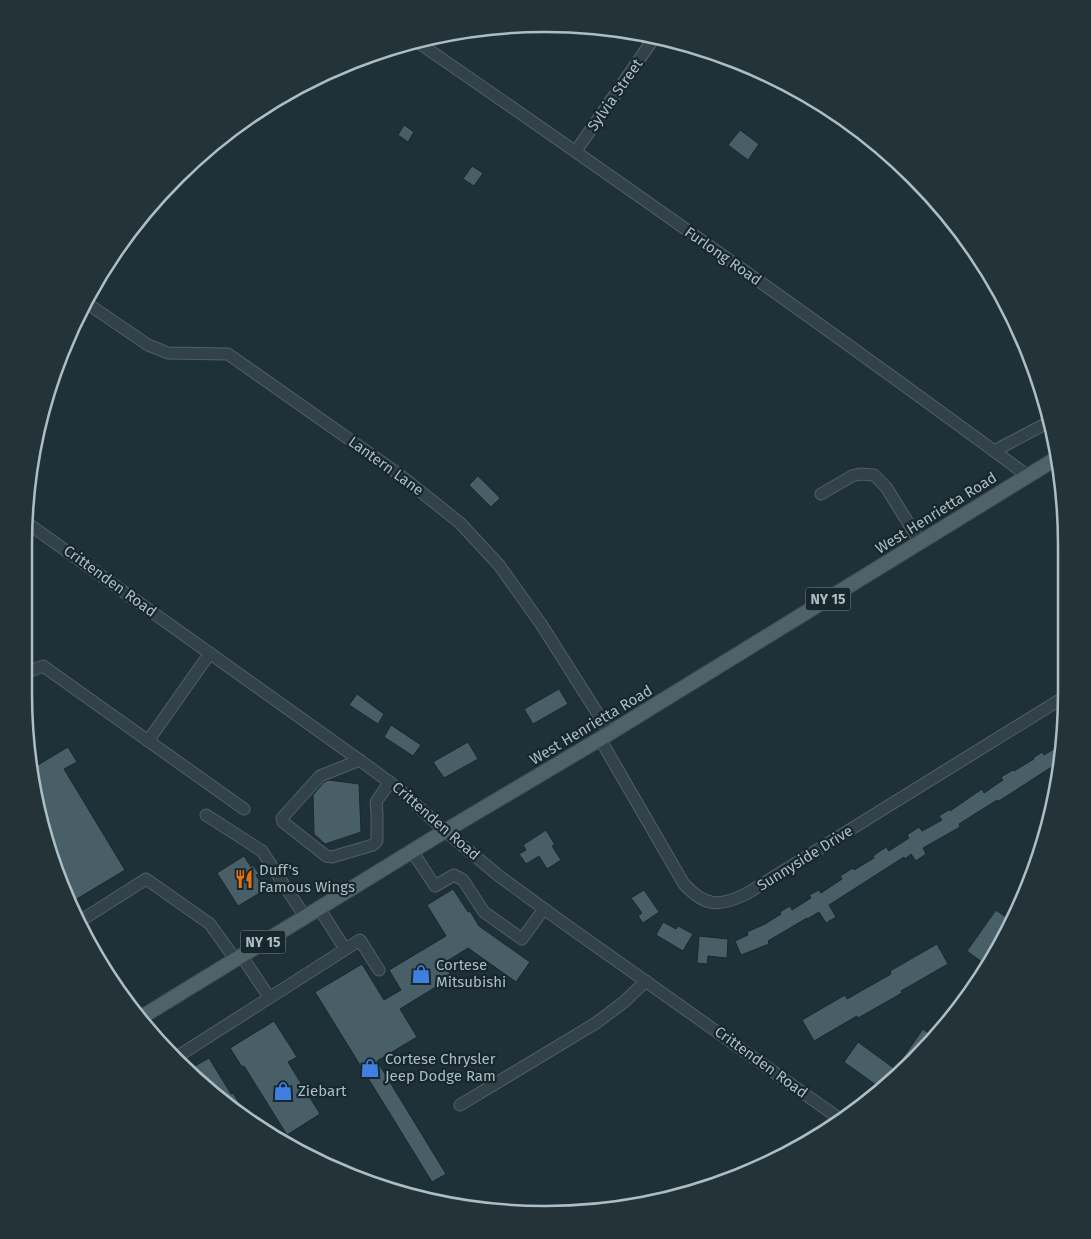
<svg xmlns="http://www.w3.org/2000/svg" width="1091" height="1239" font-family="'Fira Sans',sans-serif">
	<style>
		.building { fill: #495f67; stroke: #19292e }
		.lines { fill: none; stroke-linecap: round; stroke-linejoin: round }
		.minor-casing { stroke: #4f6066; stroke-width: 13 }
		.major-casing { stroke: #3e4e54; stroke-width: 16 }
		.minor { stroke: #324248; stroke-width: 11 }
		.major { stroke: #4f6268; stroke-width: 14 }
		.labels { text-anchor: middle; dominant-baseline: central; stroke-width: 4.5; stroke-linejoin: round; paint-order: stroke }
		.shield { fill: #17272c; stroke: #7f9197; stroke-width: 1 }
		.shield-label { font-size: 14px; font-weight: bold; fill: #acbec5 }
		.street-label { font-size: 15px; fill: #acbec5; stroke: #17272c }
		.poi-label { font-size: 15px; fill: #acbec5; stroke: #17272c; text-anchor: start }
		.rim { fill: none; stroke: #acbec5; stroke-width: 2.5 }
	</style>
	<rect width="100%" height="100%" fill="#1e3138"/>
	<!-- building -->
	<g class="building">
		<polygon points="404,125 414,132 408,142 398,135"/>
		<polygon points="740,130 759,144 748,160 728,145"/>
		<polygon points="472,166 483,173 474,186 463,179"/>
		<polygon points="478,476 500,498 491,507 469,485"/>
		<polygon points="559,689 568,704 533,724 524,709"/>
		<polygon points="357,694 384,714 378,724 349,705"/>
		<polygon points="391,725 421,745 413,756 384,737"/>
		<polygon points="468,742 478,759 444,778 433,762"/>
		<polygon points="1064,743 1061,761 999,801 997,800 959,824 960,827 923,848 926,854 916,861 911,854 905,859 904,857 829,905 836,917 826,923 819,912 807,919 807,918 768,941 769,944 741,955 735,941 748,935 747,932 765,924 781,914 780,912 790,906 792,910 811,898 809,895 819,890 821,893 842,879 840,876 853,868 854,870 874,858 873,856 886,847 889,851 909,838 907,835 919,827 922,831 942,820 939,816 950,809 950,811 982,789 984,793 1003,780 1001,777 1013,770 1014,771 1034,759 1033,758 1042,752 1044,755"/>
		<polygon points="68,747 77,762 64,769 125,870 70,903 41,828 33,768"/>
		<polygon points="329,780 359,784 361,832 325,844 314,834 313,795 324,782"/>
		<polygon points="546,830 555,845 552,846 561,860 547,869 539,856 526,864 519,854 526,850 523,845"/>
		<polygon points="244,856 251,867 253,865 259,874 256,875 265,890 238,906 217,873"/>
		<polygon points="453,889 468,912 470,911 479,926 530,962 516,982 468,948 444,963 452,977 400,1009 417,1037 377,1061 446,1174 432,1182 315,992 362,964 384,1000 401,990 389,970 446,936 427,905"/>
		<polygon points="644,890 659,912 643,923 638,916 642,913 631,898"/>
		<polygon points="996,910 1014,923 1001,944 986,965 967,951"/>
		<polygon points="663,922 676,929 678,926 693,934 683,951 656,935"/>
		<polygon points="699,936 728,939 727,958 708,956 707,964 697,963"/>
		<polygon points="937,944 948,964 901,991 902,993 858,1018 857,1016 814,1041 802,1020 845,995 847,999 891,974 890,971"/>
		<polygon points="274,1021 297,1057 288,1062 320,1114 287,1135 244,1066 242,1067 230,1048"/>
		<polygon points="923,1029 935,1038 890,1085 883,1090 844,1062 858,1042 895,1069"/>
		<polygon points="209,1058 231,1094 233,1093 250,1120 228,1108 188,1070"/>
	</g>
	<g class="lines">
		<!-- minor casing -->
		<g class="minor-casing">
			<g id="minor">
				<path d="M 416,41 C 622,183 826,327 1028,476"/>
				<polyline points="576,151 654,38"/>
				<polyline points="85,302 148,345 168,353 228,354 400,475 460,523 499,565 541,624 610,733"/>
				<polyline points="994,451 1051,421"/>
				<polyline points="821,494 852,476 860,474 874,475 886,487 920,542"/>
				<polyline points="30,525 365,764 400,790 445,831 499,876 562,922 840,1119"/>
				<polyline points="25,673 43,666 244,809"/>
				<path d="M 600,739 L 684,884 C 705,907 719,907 746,894 L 1066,696"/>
				<polyline points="148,741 210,653"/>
				<polyline points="360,760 320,776 282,818 283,822 326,856 332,857 373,845 377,841 377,813 376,803 378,799 390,782"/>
				<polyline points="206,815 262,851 305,917"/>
				<polyline points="412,851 435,886 454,875 463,880 484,912 522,939 544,909"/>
				<polyline points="319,908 345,949"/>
				<polyline points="77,923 146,879 210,924 235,959"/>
				<polyline points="241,955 269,997"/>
				<polyline points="175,1058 360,940 379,970"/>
				<polyline points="460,1105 596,1023 624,1002 646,981"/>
			</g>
		</g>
		<!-- major casing -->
		<g class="major-casing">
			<polyline id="major" points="140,1018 445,831 600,739 1057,458"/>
		</g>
		<!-- minor -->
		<use href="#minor" class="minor"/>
		<!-- major -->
		<use href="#major" class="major"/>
	</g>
	<!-- icons -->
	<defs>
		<g id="restaurant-bare" transform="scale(1.5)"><path d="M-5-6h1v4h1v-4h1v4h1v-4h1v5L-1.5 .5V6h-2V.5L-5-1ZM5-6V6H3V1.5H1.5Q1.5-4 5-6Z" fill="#e8710a" stroke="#17272c" stroke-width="2.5" paint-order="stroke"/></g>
		<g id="shop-bare" transform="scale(1.5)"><path d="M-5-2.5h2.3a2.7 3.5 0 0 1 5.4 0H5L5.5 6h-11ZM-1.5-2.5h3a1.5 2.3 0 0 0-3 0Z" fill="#3f7fe0" stroke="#17272c" stroke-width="2.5" paint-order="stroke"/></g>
	</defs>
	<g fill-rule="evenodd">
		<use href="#restaurant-bare" x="244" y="879"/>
		<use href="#shop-bare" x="421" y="974"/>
		<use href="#shop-bare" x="370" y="1068"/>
		<use href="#shop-bare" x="283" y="1091"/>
	</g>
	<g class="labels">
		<!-- shield labels -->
		<g class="shield">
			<rect x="805.5" y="587.5" width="45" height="23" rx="4"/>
			<rect x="240.5" y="930.5" width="45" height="23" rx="4"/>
		</g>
		<g class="shield-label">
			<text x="828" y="599">NY 15</text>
			<text x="263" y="942">NY 15</text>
		</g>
		<!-- street labels -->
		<g class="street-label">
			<text transform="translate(615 95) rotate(-55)">Sylvia Street</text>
			<text transform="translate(723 256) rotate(35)">Furlong Road</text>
			<text transform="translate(386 466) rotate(36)">Lantern Lane</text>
			<text transform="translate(936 513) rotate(-32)">West Henrietta Road</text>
			<text transform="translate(110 581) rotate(36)">Crittenden Road</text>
			<text transform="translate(591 725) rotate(-31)">West Henrietta Road</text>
			<text transform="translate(436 821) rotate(41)">Crittenden Road</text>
			<text transform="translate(805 858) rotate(-32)">Sunnyside Drive</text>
			<text transform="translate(761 1062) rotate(36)">Crittenden Road</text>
		</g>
		<!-- poi labels -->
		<g class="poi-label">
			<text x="259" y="870">Duff's<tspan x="259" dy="17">Famous Wings</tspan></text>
			<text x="436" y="965">Cortese<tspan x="436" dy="17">Mitsubishi</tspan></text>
			<text x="385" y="1059">Cortese Chrysler<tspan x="385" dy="17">Jeep Dodge Ram</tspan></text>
			<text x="298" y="1091">Ziebart</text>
		</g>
	</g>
	<!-- crop -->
	<path d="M0 0H1091V1239H0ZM545 32H545A513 513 0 0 1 1058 545V693A513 513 0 0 1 545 1206H545A513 513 0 0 1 32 693V545A513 513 0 0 1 545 32Z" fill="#233338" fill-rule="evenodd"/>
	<path class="rim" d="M545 32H545A513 513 0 0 1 1058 545V693A513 513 0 0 1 545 1206H545A513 513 0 0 1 32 693V545A513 513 0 0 1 545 32Z"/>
</svg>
